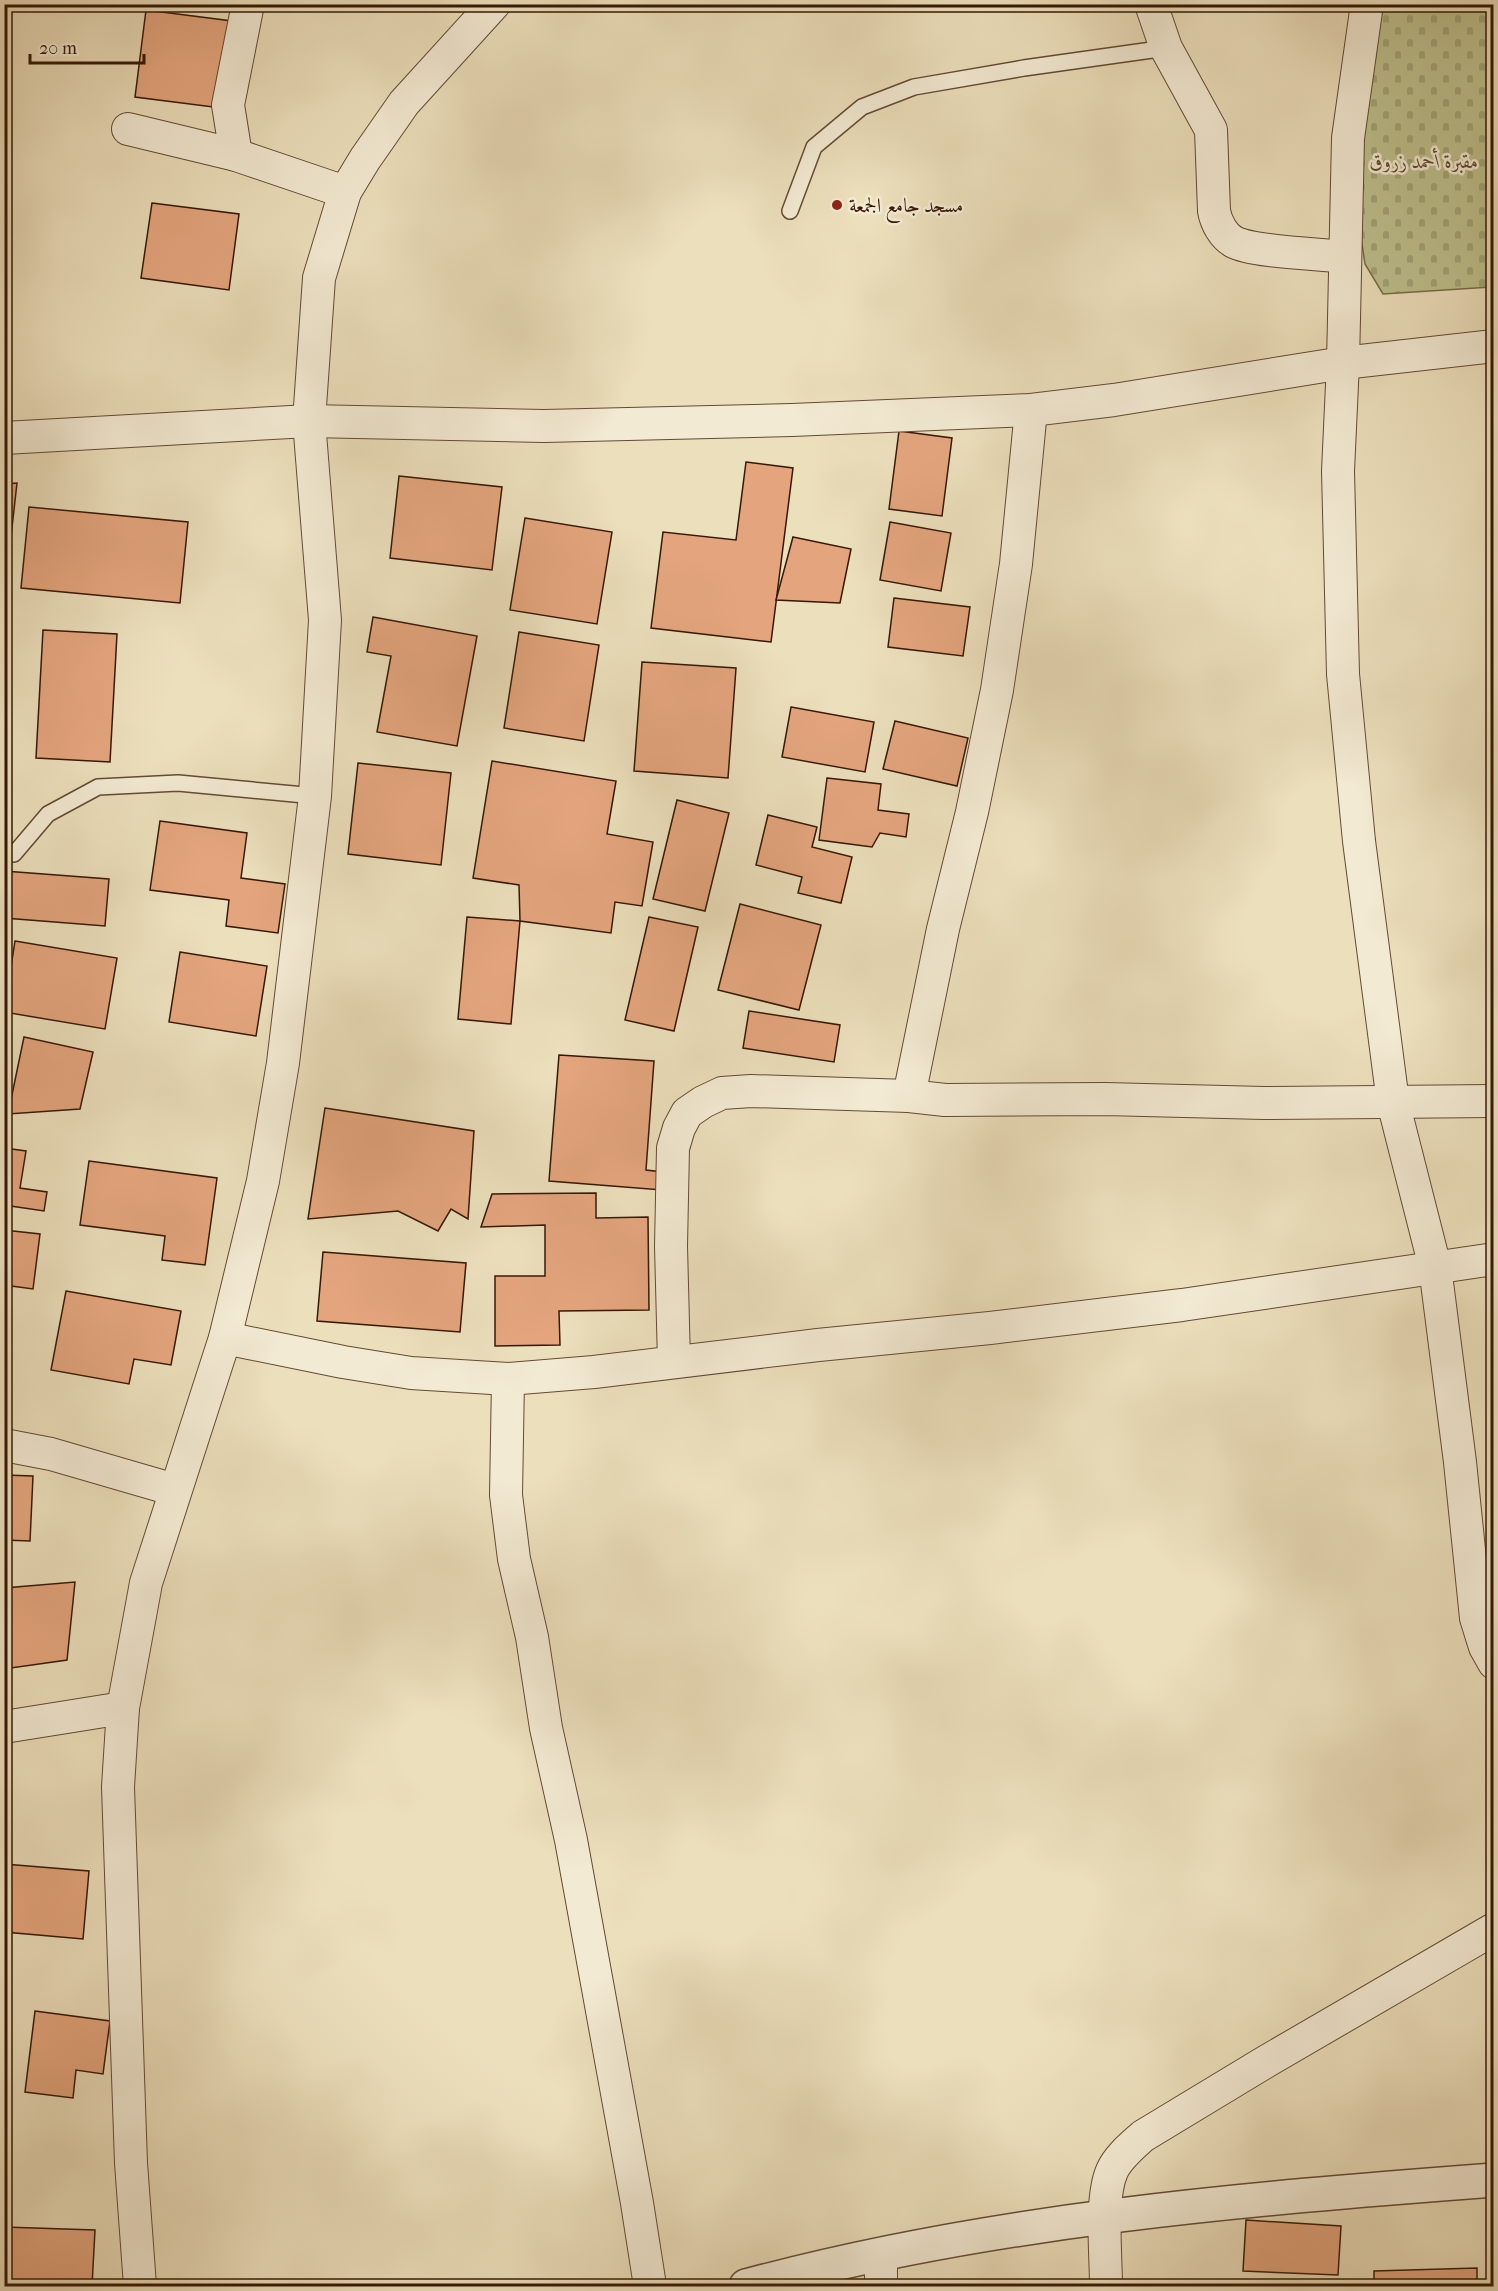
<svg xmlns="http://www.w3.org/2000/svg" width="1498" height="2291" font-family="'IM FELL French Canon',Amiri,serif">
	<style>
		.cemetery { fill: url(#cemetery-stones); stroke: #7a6c4a; stroke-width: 1.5 }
		.building { fill: #e4a57e; stroke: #361806; stroke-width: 1.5 }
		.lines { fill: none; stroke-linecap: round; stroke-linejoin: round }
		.service-casing { stroke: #644a34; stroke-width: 18 }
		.minor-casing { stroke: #644a34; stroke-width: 34 }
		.tertiary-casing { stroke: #644a34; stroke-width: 36 }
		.service { stroke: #f3ead3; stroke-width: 15 }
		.minor { stroke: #f3ead3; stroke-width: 32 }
		.tertiary { stroke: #f3ead3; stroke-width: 33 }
		.poi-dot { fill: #8f2418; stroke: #f3ead3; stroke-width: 2 }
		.labels { text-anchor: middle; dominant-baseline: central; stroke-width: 5; stroke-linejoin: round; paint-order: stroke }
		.park-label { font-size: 20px; font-style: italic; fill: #5e4a2e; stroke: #f3ead3 }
		.poi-label { font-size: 20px; fill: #361806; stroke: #f3ead3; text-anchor: start }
	</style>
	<defs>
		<pattern id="cemetery-stones" width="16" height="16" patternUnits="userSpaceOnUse" patternTransform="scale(1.5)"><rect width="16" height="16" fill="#bdc08d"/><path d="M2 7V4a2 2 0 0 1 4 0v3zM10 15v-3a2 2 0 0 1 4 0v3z" fill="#a3a478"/></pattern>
	</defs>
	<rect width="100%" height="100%" fill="#ecdfbc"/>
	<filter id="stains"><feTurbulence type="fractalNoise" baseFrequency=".00333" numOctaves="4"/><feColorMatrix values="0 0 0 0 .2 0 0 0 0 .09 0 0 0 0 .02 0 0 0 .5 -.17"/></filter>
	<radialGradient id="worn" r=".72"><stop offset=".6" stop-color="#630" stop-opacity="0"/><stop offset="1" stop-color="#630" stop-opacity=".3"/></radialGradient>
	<!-- cemetery -->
	<polygon class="cemetery" points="1377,5 1493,5 1493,285 1491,287 1383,294 1365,264 1354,191"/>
	<!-- building -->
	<g class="building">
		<polygon points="146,10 232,21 221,108 135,97"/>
		<polygon points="152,203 239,214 229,290 141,278"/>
		<polygon points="899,431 952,438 942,516 889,509"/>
		<polygon points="746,462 793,468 771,642 651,628 663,532 736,540"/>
		<polygon points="399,476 502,487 492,570 390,558"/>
		<polygon points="17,483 5,590 4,589 4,484"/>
		<polygon points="29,507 188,522 180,603 21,588"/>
		<polygon points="525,518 612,532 597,624 510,610"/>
		<polygon points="890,522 951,533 941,591 880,580"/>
		<polygon points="793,537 851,549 840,603 776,600"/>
		<polygon points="894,598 970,607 963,656 888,647"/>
		<polygon points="373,617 477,636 457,746 377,732 391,656 367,652"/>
		<polygon points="43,630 117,634 110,762 36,758"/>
		<polygon points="519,632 599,645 584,741 504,728"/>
		<polygon points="642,662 736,668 728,778 634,771"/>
		<polygon points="791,707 874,722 865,772 782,757"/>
		<polygon points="895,721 968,738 957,786 883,769"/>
		<polygon points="492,761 616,781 607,834 653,842 642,906 615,902 611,933 520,921 519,885 473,878"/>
		<polygon points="358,763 451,773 441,865 348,854"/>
		<polygon points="827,778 881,784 878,810 909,814 906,837 880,833 872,847 819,840"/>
		<polygon points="677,800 729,813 705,911 653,899"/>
		<polygon points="768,815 817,827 812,847 852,857 841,903 798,893 802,877 756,865"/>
		<polygon points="160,821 247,833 241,878 285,884 278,933 226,926 229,900 150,890"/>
		<polygon points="4,871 109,879 105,926 4,918"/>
		<polygon points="740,904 821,925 799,1010 718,990"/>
		<polygon points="467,917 520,921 511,1024 458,1019"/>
		<polygon points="649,917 698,927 674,1031 625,1020"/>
		<polygon points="15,941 117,958 105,1029 4,1012"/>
		<polygon points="180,952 267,966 256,1036 169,1022"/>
		<polygon points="749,1011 840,1025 834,1062 743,1048"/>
		<polygon points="24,1037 93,1052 80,1109 8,1114"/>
		<polygon points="559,1055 654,1061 646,1170 663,1172 662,1190 549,1181"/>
		<polygon points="325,1108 474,1131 468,1219 451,1209 438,1231 398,1211 308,1219"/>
		<polygon points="4,1148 26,1151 20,1188 47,1192 44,1211 4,1205"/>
		<polygon points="89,1161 217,1178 205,1265 162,1260 165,1236 80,1225"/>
		<polygon points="596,1193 596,1218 648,1217 649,1310 559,1311 560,1345 495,1346 495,1276 545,1276 545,1225 481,1227 492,1194"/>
		<polygon points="4,1230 40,1234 33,1289 4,1285"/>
		<polygon points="323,1252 466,1263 460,1332 317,1321"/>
		<polygon points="66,1291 181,1311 171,1365 134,1359 129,1384 51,1370"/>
		<polygon points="4,1475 33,1476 30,1541 4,1540"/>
		<polygon points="75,1582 67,1660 4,1669 4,1588"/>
		<polygon points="4,1864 89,1871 83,1939 4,1932"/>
		<polygon points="35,2011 110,2021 103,2074 76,2070 73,2098 25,2092"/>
		<polygon points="4,2023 9,2023 6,2097 4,2097"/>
		<polygon points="1246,2220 1341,2226 1338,2275 1243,2271"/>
		<polygon points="4,2227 95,2230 92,2286 4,2286"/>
		<polygon points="1494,2248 1494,2273 1490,2249"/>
		<polygon points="1477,2268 1477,2286 1374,2286 1374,2271"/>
	</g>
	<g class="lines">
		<!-- service casing -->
		<g class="service-casing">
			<g id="service">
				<polyline points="790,211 814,147 862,107 914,87 1024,68 1166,48"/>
				<polyline points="14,854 48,814 98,787 178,783 315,796"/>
			</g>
		</g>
		<!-- minor casing -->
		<g class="minor-casing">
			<g id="minor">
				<path d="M 1151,4 L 1166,48 L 1211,130 L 1214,211 C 1216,222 1223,236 1234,242 C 1253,252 1320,254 1345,257"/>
				<polyline points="1367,4 1348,138 1343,363 1338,471 1343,674 1359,841 1393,1102 1435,1267 1460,1462 1476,1618 1485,1647 1494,1663"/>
				<polyline points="128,129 236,155 345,192"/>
				<polyline points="236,155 228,105 248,4"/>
				<polyline points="4,438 309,421 544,426 792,420 1031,410 1114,400 1343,363 1494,346"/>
				<polyline points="909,1096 943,929 972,812 997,690 1016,564 1031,410"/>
				<polyline points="225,1338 343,1362 411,1373 508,1379 594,1372 818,1345 990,1328 1182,1305 1494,1259"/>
				<polyline points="674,1362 671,1246 673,1148 679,1128 687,1113 703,1102 722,1093 751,1091 909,1096 945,1100 1105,1099 1264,1103 1494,1101"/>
				<polyline points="508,1379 506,1495 514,1559 532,1637 546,1728 571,1840 637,2203 650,2286"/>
				<polyline points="4,1445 51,1454 175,1490"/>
				<polyline points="4,1727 123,1708"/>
				<polyline points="140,2286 131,2163 118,1787 123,1708 146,1583 225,1338 263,1181 283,1063 315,796 325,620 309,421 319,278 345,192 365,159 404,103 494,4"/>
				<polyline points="881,2286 881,2254"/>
				<path d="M 1106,2286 C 1106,2255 1100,2198 1112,2171 C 1118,2157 1132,2146 1143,2136 L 1267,2061 L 1494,1929"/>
			</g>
		</g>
		<!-- tertiary casing -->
		<g class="tertiary-casing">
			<path id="tertiary" d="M 746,2286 C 990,2220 1242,2199 1494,2180"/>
		</g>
		<!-- service -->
		<use href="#service" class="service"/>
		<!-- minor -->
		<use href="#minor" class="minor"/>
		<!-- tertiary -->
		<use href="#tertiary" class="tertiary"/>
	</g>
	<!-- markers -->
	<circle class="poi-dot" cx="837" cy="205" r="6"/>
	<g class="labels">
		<!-- park labels -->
		<g class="park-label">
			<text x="1424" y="161">مقبرة أحمد زروق</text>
		</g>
		<!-- poi labels -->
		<g class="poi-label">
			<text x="849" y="205">مسجد جامع الجمعة</text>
		</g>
	</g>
	<!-- margin -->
	<rect width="1498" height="2291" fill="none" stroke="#ecdfbc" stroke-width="24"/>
	<rect x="6" y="6" width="1486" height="2279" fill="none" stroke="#361806" stroke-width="3"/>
	<rect x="12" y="12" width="1474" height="2267" fill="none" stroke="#361806" stroke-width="1.5"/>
	<!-- scale -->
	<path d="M30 54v9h114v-9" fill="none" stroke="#361806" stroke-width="3"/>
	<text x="39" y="54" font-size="18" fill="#361806" stroke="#f3ead3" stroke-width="4.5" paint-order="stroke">20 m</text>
	<rect width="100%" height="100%" filter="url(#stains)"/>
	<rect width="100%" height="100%" fill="url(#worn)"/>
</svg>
